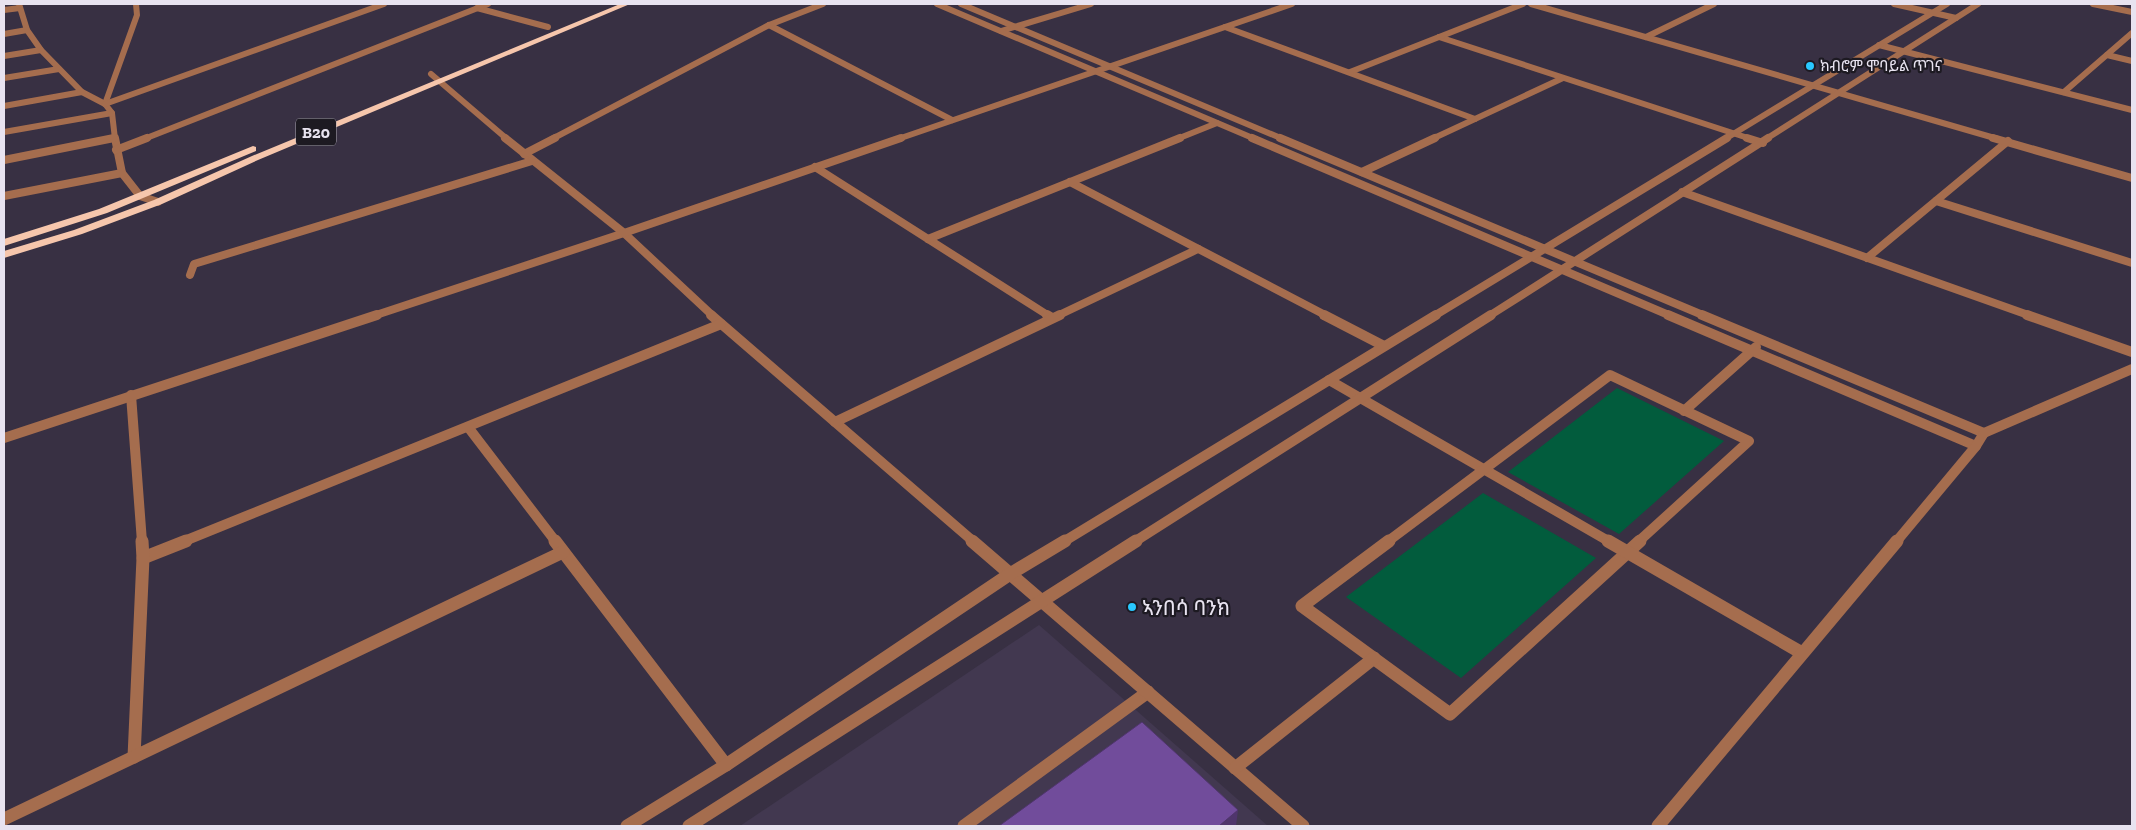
<svg xmlns="http://www.w3.org/2000/svg" width="2136" height="830" font-family="'Zilla Slab','Noto Sans Ethiopic',serif">
	<style>
		.built { fill: #423850 }
		.green { fill: #025c3d }
		.lines { fill: none; stroke-linecap: round; stroke-linejoin: round }
		.service-far3 { stroke: #a56d4e; stroke-width: 6 }
		.service-far2 { stroke: #a56d4e; stroke-width: 8 }
		.service-far1 { stroke: #a56d4e; stroke-width: 10 }
		.service { stroke: #a56d4e; stroke-width: 13 }
		.minor-far3 { stroke: #a56d4e; stroke-width: 6 }
		.minor-far2 { stroke: #a56d4e; stroke-width: 8 }
		.minor-far1 { stroke: #a56d4e; stroke-width: 10 }
		.minor { stroke: #a56d4e; stroke-width: 13 }
		.trunk { fill: #f6c6ac; fill-rule: evenodd }
		.shaded-wall { fill: #4f356c }
		.building { fill: #714c9b; stroke: #4f356c }
		.poi-dot { fill: #29c8ff; stroke: #1d1a22; stroke-width: 2 }
		.labels { text-anchor: middle; dominant-baseline: central; stroke-width: 4.5; stroke-linejoin: round; paint-order: stroke }
		.far-poi-label { font-size: 15px; fill: #e8e3f0; stroke: #1d1a22; text-anchor: start }
		.shield { fill: #1d1a22; stroke: #aba7b2; stroke-width: 1 }
		.shield-label { font-size: 16px; font-weight: bold; fill: #e8e3f0 }
		.near-poi-label { font-size: 21px; fill: #e8e3f0; stroke: #1d1a22; text-anchor: start }
	</style>
	<rect width="100%" height="100%" fill="#383043"/>
	<!-- built -->
	<polygon class="built" points="1039,625 1268,826 740,826"/>
	<!-- green -->
	<g class="green">
		<polygon points="1617,388 1724,441 1619,534 1508,472"/>
		<polygon points="1483,493 1596,558 1461,678 1346,597"/>
	</g>
	<g class="lines">
		<!-- service-far3 -->
		<g class="service-far3">
			<polyline points="1894,4 1956,18"/>
			<polyline points="4,10 20,8"/>
			<polyline points="1225,27 1475,119"/>
			<polyline points="1001,31 1091,4"/>
			<polyline points="4,34 27,30"/>
			<polyline points="1439,37 1751,139"/>
			<polyline points="1646,37 1714,4"/>
			<polyline points="1879,45 2132,110"/>
			<polyline points="2107,55 2132,61"/>
			<polyline points="4,56 41,50"/>
			<polyline points="1350,72 1523,4"/>
			<polyline points="4,78 59,69"/>
			<polyline points="2064,92 2132,33"/>
			<polyline points="105,104 137,15 136,4"/>
			<polyline points="4,106 82,92"/>
			<polyline points="1432,139 1563,78"/>
		</g>
		<!-- service-far2 -->
		<g class="service-far2">
			<polyline points="1747,138 1763,143"/>
			<polyline points="1362,172 1435,138"/>
			<polyline points="1682,192 2031,316"/>
			<polyline points="1936,201 2132,263"/>
			<polyline points="1867,258 2008,141"/>
		</g>
		<!-- service-far1 -->
		<polyline class="service-far1" points="2027,315 2132,352"/>
		<!-- service -->
		<polyline class="service" points="964,826 1148,692"/>
		<!-- minor-far3 -->
		<g class="minor-far3">
			<polyline points="19,4 27,30 41,50 82,92 105,104 112,113 115,139"/>
			<polyline points="937,4 1255,139"/>
			<polyline points="961,4 1283,139"/>
			<polyline points="1531,4 1998,139"/>
			<polyline points="2093,4 2132,12"/>
			<polyline points="477,8 548,27"/>
			<polyline points="769,25 952,120"/>
			<polyline points="431,74 507,139"/>
			<polyline points="105,104 384,4"/>
			<polyline points="4,132 112,113"/>
			<polyline points="108,139 114,138"/>
			<polyline points="144,139 488,4"/>
			<polyline points="552,139 769,25 823,4"/>
			<polyline points="898,139 1292,4"/>
			<polyline points="1177,139 1217,123"/>
			<polyline points="1725,139 1947,4"/>
			<polyline points="1766,139 1978,4"/>
		</g>
		<!-- minor-far2 -->
		<g class="minor-far2">
			<polyline points="115,138 122,173 140,196 158,202"/>
			<polyline points="505,138 624,233 713,316"/>
			<polyline points="1252,138 1671,316"/>
			<polyline points="1280,138 1705,316"/>
			<polyline points="1993,138 2132,178"/>
			<polyline points="116,150 147,138"/>
			<polyline points="524,154 555,138"/>
			<polyline points="4,160 114,138"/>
			<polyline points="815,167 1049,316"/>
			<polyline points="1070,182 1327,316"/>
			<polyline points="4,196 122,173"/>
			<polyline points="928,239 1180,138"/>
			<polyline points="190,275 194,264 532,161"/>
			<polyline points="373,316 624,233 901,138"/>
			<polyline points="1057,316 1198,249"/>
			<polyline points="1434,316 1727,138"/>
			<polyline points="1489,316 1768,138"/>
		</g>
		<!-- minor-far1 -->
		<g class="minor-far1">
			<polyline points="711,315 974,542"/>
			<polyline points="1047,315 1052,318"/>
			<polyline points="1324,315 1384,346"/>
			<polyline points="1668,315 1976,446"/>
			<polyline points="1702,315 1984,433"/>
			<polyline points="1329,380 1610,542"/>
			<polyline points="131,395 142,542"/>
			<polyline points="1684,411 1756,347"/>
			<polyline points="835,422 1060,315"/>
			<polyline points="468,427 556,542"/>
			<polyline points="4,438 377,315"/>
			<polyline points="182,542 721,324"/>
			<polyline points="1063,542 1436,315"/>
			<polyline points="1134,542 1491,315"/>
			<polyline points="1387,542 1610,375 1749,441 1638,542"/>
			<polyline points="1896,542 1976,446 1984,433 2132,369"/>
		</g>
		<!-- minor -->
		<g class="minor">
			<polyline points="555,541 726,765"/>
			<polyline points="972,541 1303,826"/>
			<polyline points="1389,541 1302,606 1450,714 1640,541"/>
			<polyline points="1608,541 1802,653"/>
			<polyline points="143,558 186,541"/>
			<polyline points="134,757 143,558 142,541"/>
			<polyline points="1235,768 1374,658"/>
			<polyline points="4,819 563,552"/>
			<polyline points="627,826 726,765 1010,574 1065,541"/>
			<polyline points="689,826 1136,541"/>
			<polyline points="1658,826 1897,541"/>
		</g>
		<!-- trunk -->
		<g class="trunk">
			<polygon points="620,4 630,4 258,160 162,204 82,234 4,258 4,251 74,230 154,200 252,156"/>
			<polygon points="253,146 256,147 256,151 107,213 4,246 4,239 99,209"/>
		</g>
	</g>
	<!-- shaded-wall -->
	<polygon class="shaded-wall" points="1238,810 1236,826 1219,826"/>
	<!-- building -->
	<polygon class="building" points="1142,722 1238,810 1219,826 999,826"/>
	<!-- markers -->
	<g class="poi-dot">
		<circle cx="1810" cy="66" r="5"/>
		<circle cx="1132" cy="607" r="5"/>
	</g>
	<g class="labels">
		<!-- far-poi labels -->
		<g class="far-poi-label">
			<text x="1820" y="66">ክብሮም ሞባይል ጥገና</text>
		</g>
		<!-- shield labels -->
		<rect class="shield" x="296" y="118.5" width="40" height="27" rx="4"/>
		<g class="shield-label">
			<text x="316" y="132">B20</text>
		</g>
		<!-- near-poi labels -->
		<g class="near-poi-label">
			<text x="1142" y="607">ኣንበሳ ባንክ</text>
		</g>
	</g>
	<!-- border -->
	<rect width="2136" height="830" fill="none" stroke="#e8e3f0" stroke-width="10"/>
</svg>
